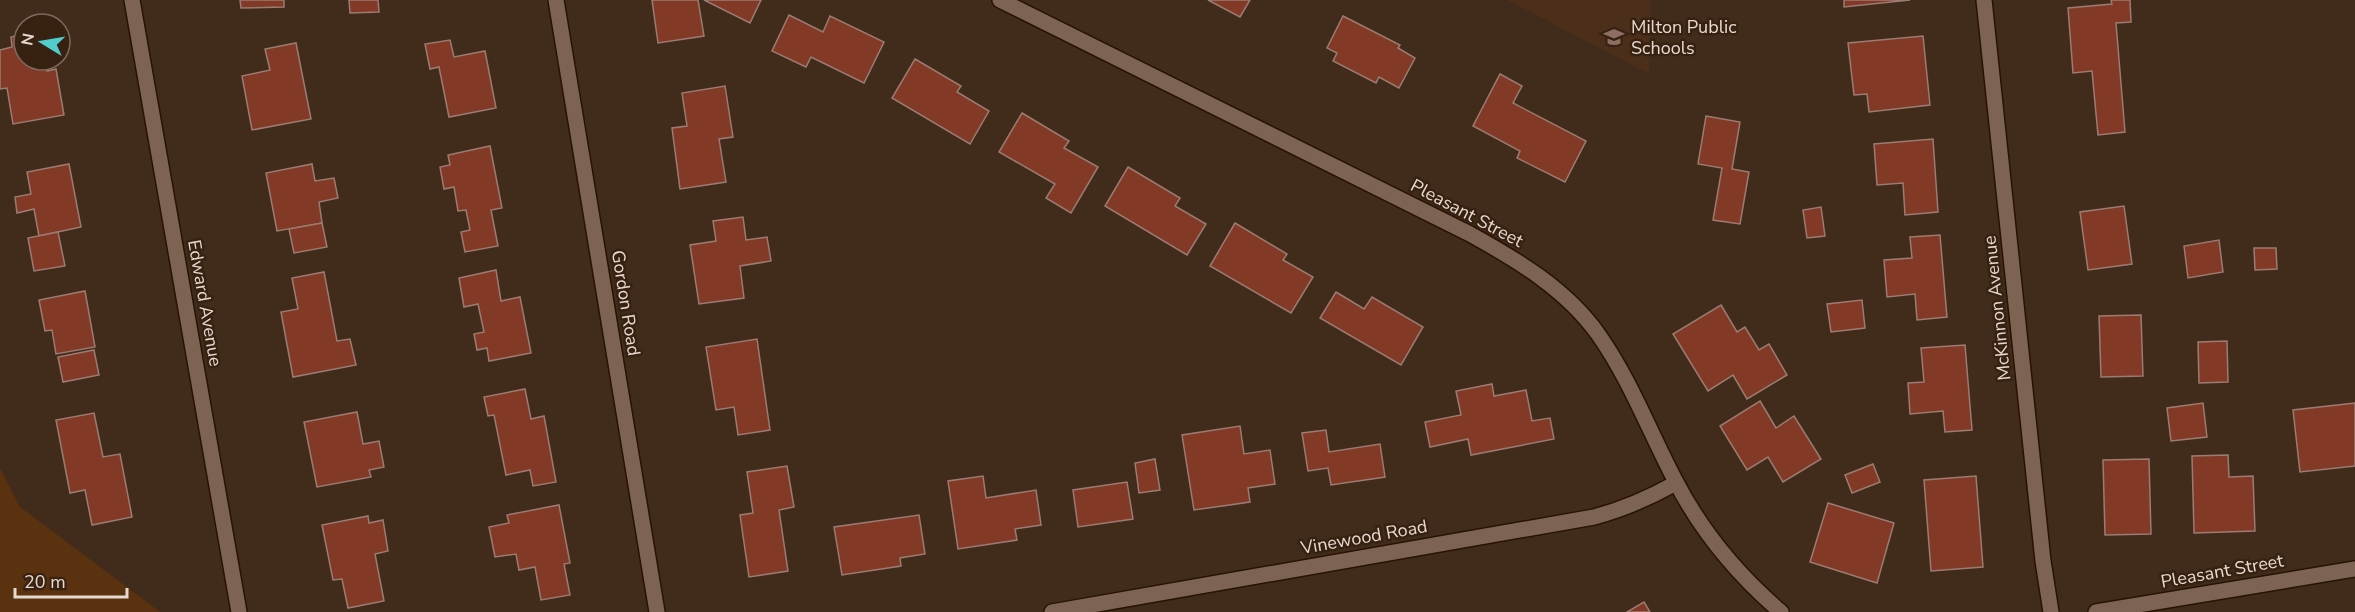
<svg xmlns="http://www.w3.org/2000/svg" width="2355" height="612" font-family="'Nunito Sans',sans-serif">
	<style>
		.built { fill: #4b2f1a }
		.green { fill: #5b3210 }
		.building { fill: #823a27; stroke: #9b7b72; stroke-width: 1.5 }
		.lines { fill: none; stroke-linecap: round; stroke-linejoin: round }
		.minor-casing { stroke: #271304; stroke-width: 18 }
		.minor { stroke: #7d6452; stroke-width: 15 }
		.labels { text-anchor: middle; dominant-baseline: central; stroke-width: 5; stroke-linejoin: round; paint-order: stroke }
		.poi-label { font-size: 18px; fill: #e8d9cf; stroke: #372212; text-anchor: start }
		.street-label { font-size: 18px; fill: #e8d9cf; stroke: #372212 }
	</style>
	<rect width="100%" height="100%" fill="#412c1b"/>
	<!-- built -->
	<polygon class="built" points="1507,0 1651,0 1649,74"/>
	<!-- green -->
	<polygon class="green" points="0,468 20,507 160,612 0,612"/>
	<!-- building -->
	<g class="building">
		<polygon points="240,0 284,0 284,7 241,8"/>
		<polygon points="349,0 378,0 379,12 350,13"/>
		<polygon points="652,0 698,0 704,36 658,43"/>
		<polygon points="704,0 761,0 750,23"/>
		<polygon points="1208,0 1250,0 1240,17"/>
		<polygon points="1844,0 1910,0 1844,7"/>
		<polygon points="2111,0 2130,0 2131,22 2116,23 2125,132 2098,135 2092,71 2073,73 2068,8 2112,4"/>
		<polygon points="789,15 823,32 830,16 884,42 864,83 811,57 806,67 772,51"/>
		<polygon points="1343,16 1400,45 1398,48 1415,58 1399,88 1379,77 1376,83 1333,61 1337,53 1327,48"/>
		<polygon points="20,35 22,44 24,44 24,60 45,60 47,71 56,69 64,115 13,124 7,88 0,89 0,50 12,47 11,37"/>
		<polygon points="1923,36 1930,105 1869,112 1867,94 1854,95 1848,43"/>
		<polygon points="450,40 454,57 485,51 496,108 449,117 439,67 430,69 425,44"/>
		<polygon points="296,43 311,119 252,130 242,76 270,70 265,49"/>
		<polygon points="915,59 961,86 957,92 989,111 970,144 892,98"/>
		<polygon points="1500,74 1522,86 1513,103 1586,141 1565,182 1517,158 1520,151 1473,126"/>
		<polygon points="725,86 733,137 719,139 726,182 680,189 672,128 687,126 682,93"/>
		<polygon points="1022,113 1069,141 1064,148 1098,167 1071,213 1046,198 1055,184 999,152"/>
		<polygon points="1706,116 1740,122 1732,169 1749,172 1740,224 1713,220 1722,168 1698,164"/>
		<polygon points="1933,139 1938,212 1905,215 1903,183 1877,185 1874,144"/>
		<polygon points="490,146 502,208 491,210 498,246 465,252 461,232 470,230 466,210 458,211 454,187 444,189 440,167 450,165 448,155"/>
		<polygon points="69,164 81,227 39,236 34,209 17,213 15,197 31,194 27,172"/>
		<polygon points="312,164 315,181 334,178 338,198 319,202 322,223 277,231 266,173"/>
		<polygon points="1128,167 1180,198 1175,206 1206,224 1187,255 1105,206"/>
		<polygon points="2124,206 2132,264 2088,270 2080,212"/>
		<polygon points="1821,207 1825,236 1807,238 1803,210"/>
		<polygon points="743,217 746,240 767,237 771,261 740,266 744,298 699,304 690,245 716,241 713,221"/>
		<polygon points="322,223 327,247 294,253 289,229"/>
		<polygon points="1235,223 1287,254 1283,260 1313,277 1291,313 1210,266"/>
		<polygon points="58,232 65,266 34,271 28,238"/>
		<polygon points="1940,235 1947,317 1917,320 1915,294 1887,297 1884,260 1912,258 1910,237"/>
		<polygon points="2219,240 2223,272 2188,278 2184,246"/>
		<polygon points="2254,248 2276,248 2277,269 2255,270"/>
		<polygon points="496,270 501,301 520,297 531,353 489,361 487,348 477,350 474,334 484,332 478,304 464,307 459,278"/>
		<polygon points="324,272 337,341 350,339 356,365 293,377 281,312 298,309 292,278"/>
		<polygon points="85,291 95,347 56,354 52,330 45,331 39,300"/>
		<polygon points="1336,292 1364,309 1372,297 1423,327 1401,365 1320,318"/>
		<polygon points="1862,300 1865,328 1831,332 1827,304"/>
		<polygon points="1721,305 1737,332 1745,327 1759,350 1769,344 1787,375 1747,399 1733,375 1708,391 1673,334"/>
		<polygon points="2141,315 2143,376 2101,377 2099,316"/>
		<polygon points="757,339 770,430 738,435 734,407 716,410 706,347"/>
		<polygon points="2227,341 2228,382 2199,383 2198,342"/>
		<polygon points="1965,345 1972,430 1945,432 1943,411 1910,414 1908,383 1924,382 1921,348"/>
		<polygon points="94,350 99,375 63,382 58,357"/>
		<polygon points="1492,384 1494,396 1526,390 1532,421 1550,418 1554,439 1471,455 1468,439 1430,447 1425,422 1461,415 1456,391"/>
		<polygon points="525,389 531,419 544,416 556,482 533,486 530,470 506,475 494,415 488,416 484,397"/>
		<polygon points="1760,401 1776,428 1794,416 1821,459 1783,482 1768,457 1747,470 1720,426"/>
		<polygon points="2203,403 2207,437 2171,441 2167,408"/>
		<polygon points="2355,403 2355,466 2300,472 2293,410"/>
		<polygon points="357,412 363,444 379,441 384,467 369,470 371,477 317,487 304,422"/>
		<polygon points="94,413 103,457 120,454 132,517 92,525 85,490 70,493 56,420"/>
		<polygon points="1240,426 1244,454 1270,450 1275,484 1248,488 1250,502 1194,510 1182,435"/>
		<polygon points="1326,430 1329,452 1380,444 1385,477 1331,485 1328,468 1308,471 1302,433"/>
		<polygon points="2228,455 2229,477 2253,476 2255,531 2194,533 2192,456"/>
		<polygon points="1155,459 1160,490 1139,493 1135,463"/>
		<polygon points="2149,459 2151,534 2105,535 2103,460"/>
		<polygon points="1873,464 1880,482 1852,493 1845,475"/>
		<polygon points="787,466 794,507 779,510 788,571 749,577 740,515 753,513 747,472"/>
		<polygon points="983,476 986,498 1036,490 1041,525 1015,529 1017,540 958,549 948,481"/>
		<polygon points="1976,476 1983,567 1931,571 1924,480"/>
		<polygon points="1127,482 1133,519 1078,527 1073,490"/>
		<polygon points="1828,503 1894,523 1877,583 1810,562"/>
		<polygon points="559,505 570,563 564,564 570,595 541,600 535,567 519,570 516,554 495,557 489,527 509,523 507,515"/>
		<polygon points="919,515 925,554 900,558 901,566 842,575 834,527"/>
		<polygon points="368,516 369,523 383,520 388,551 375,554 384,601 348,608 342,579 333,580 322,525"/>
		<polygon points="1644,602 1650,612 1627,612"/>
	</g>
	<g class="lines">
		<!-- minor casing -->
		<g class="minor-casing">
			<g id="minor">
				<polyline points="132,0 239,612"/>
				<polyline points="556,0 657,612"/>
				<path d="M 1000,0 L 1470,234 C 1517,260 1566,289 1598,334 C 1630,379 1650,433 1676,482 C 1702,532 1739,576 1781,612"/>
				<polyline points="1984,0 2043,561 2051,612"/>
				<path d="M 1052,612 L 1594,517 C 1624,509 1649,498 1676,483"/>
				<polyline points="2096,612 2355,569"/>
			</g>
		</g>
		<!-- minor -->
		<use href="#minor" class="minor"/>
	</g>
	<!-- icons -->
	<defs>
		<g id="school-bare" transform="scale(1.62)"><path d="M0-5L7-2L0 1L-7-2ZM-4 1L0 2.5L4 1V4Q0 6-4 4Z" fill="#8d6e63" stroke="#372212" stroke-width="2.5" paint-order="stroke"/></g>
	</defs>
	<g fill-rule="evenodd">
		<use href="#school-bare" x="1614" y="37"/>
	</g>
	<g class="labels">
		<!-- poi labels -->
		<g class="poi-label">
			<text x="1631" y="27">Milton Public<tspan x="1631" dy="21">Schools</tspan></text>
		</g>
		<!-- street labels -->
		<g class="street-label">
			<text transform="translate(1467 213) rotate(28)">Pleasant Street</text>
			<text transform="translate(205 303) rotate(80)">Edward Avenue</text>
			<text transform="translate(626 303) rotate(81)">Gordon Road</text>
			<text transform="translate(1997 308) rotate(-96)">McKinnon Avenue</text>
			<text transform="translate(1364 537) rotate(-10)">Vinewood Road</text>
			<text transform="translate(2222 571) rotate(-10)">Pleasant Street</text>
		</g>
	</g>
	<!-- north arrow -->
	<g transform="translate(42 42) rotate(281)"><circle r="28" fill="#372212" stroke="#7e6b5e" stroke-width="1.5"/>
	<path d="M0-4.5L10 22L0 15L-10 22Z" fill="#52cdcd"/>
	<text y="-9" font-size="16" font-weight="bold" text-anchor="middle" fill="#e8d9cf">N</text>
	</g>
	<!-- scale -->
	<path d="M15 588v9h112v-9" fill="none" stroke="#e8d9cf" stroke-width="3"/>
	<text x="24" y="588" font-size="18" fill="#e8d9cf" stroke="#372212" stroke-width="4.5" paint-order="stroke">20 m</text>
</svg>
